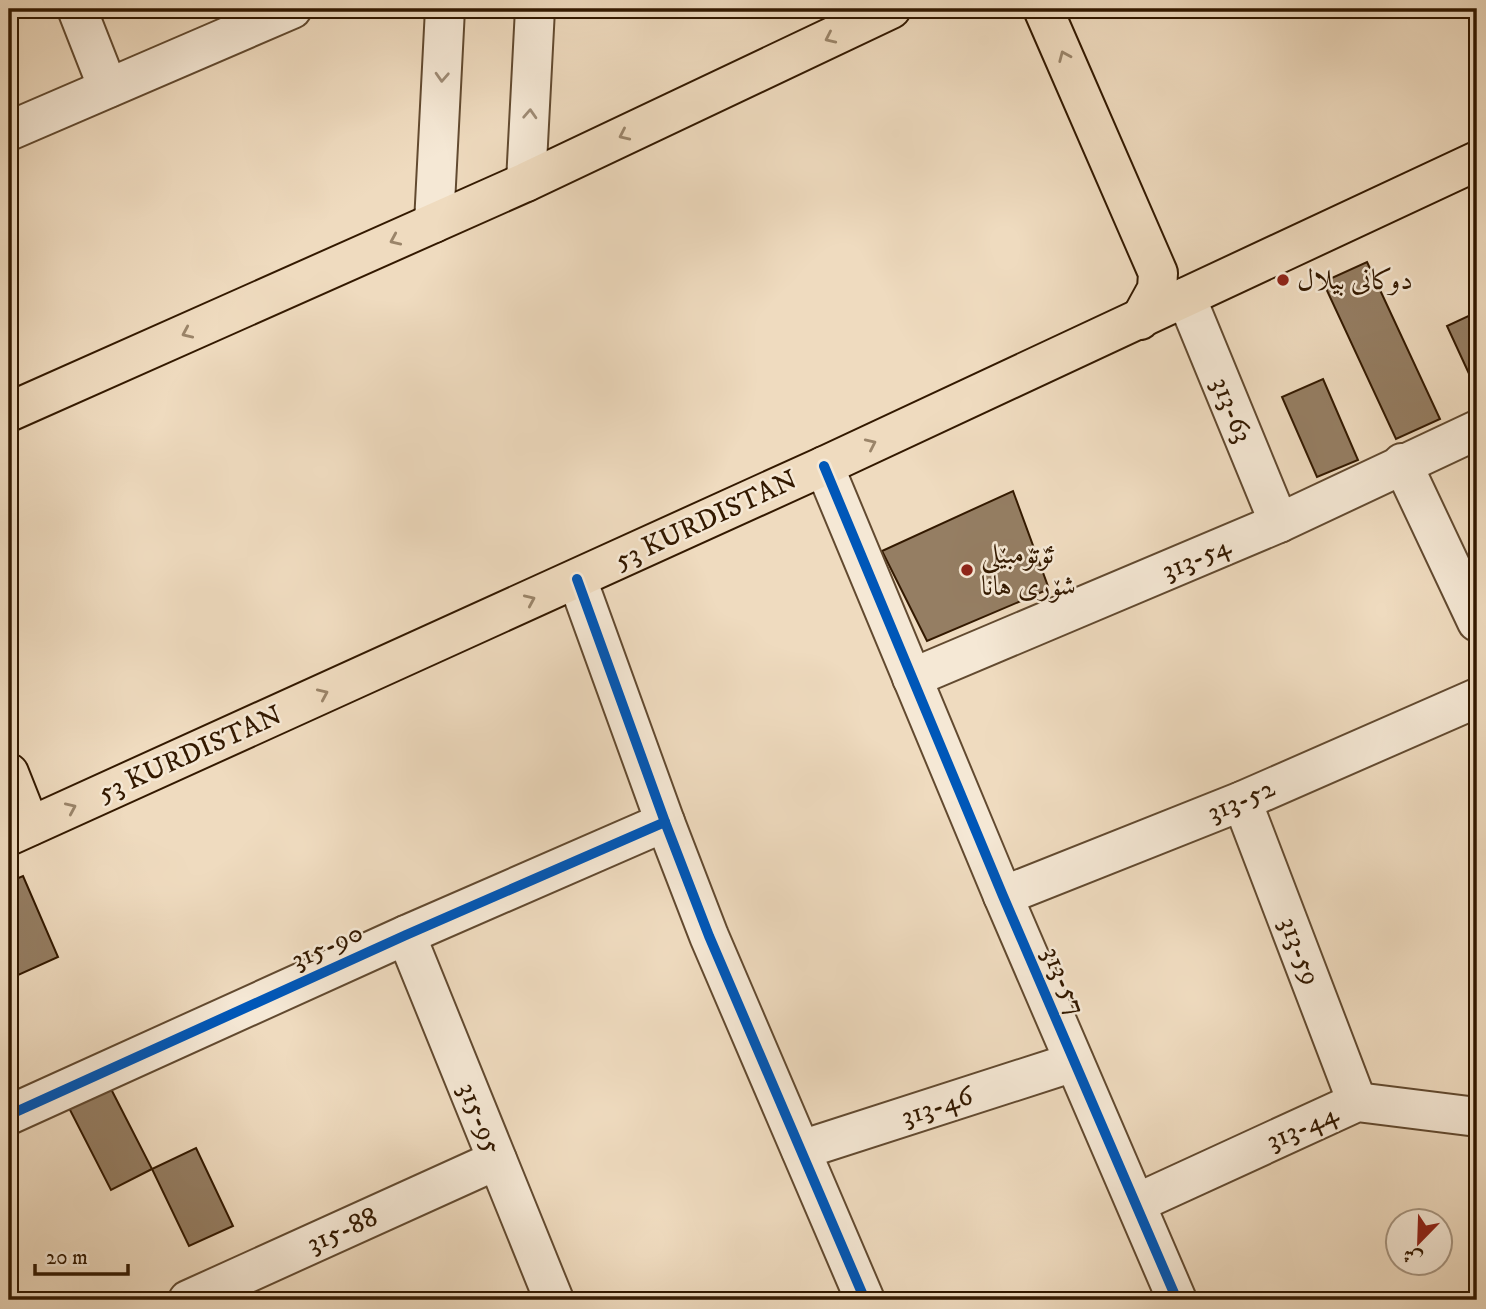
<svg xmlns="http://www.w3.org/2000/svg" width="1486" height="1309" font-family="'IM FELL DW Pica',Amiri,serif">
	<style>
		.building { fill: #957e63; stroke: #331900; stroke-width: 2 }
		.lines { fill: none; stroke-linecap: round; stroke-linejoin: round }
		.minor-casing { stroke: #624a30; stroke-width: 42 }
		.major-casing { stroke: #331900; stroke-width: 42 }
		.minor { stroke: #f5e8d5; stroke-width: 38 }
		.major { stroke: #efdbbf; stroke-width: 38 }
		.cycleway-casing { stroke: #f5e8d5; stroke-width: 15 }
		.cycleway { stroke: #0057b8; stroke-width: 10 }
		.oneway { stroke: #9a8469 }
		.oneway2 { stroke: #9e8b75 }
		.poi-dot { fill: #8f2418; stroke: #f5e8d5; stroke-width: 2.5 }
		.labels { text-anchor: middle; dominant-baseline: central; stroke-width: 5; stroke-linejoin: round; paint-order: stroke }
		.poi-label { font-size: 28px; fill: #331900; stroke: #f5e8d5; text-anchor: start }
		.street-label { font-size: 28px; fill: #331900; stroke: #f5e8d5 }
	</style>
	<rect width="100%" height="100%" fill="#efdbbf"/>
	<filter id="stains"><feTurbulence type="fractalNoise" baseFrequency=".00286" numOctaves="4"/><feColorMatrix values="0 0 0 0 .2 0 0 0 0 .09 0 0 0 0 .02 0 0 0 .5 -.17"/></filter>
	<radialGradient id="worn" r=".72"><stop offset=".6" stop-color="#630" stop-opacity="0"/><stop offset="1" stop-color="#630" stop-opacity=".3"/></radialGradient>
	<!-- building -->
	<g class="building">
		<polygon points="1367,262 1440,419 1396,439 1323,282"/>
		<polygon points="1477,312 1477,391 1447,326"/>
		<polygon points="1323,379 1358,460 1317,477 1282,397"/>
		<polygon points="1013,491 1049,589 927,641 882,551"/>
		<polygon points="23,876 58,957 16,976 9,960 9,882"/>
		<polygon points="110,1087 152,1169 111,1190 69,1108"/>
		<polygon points="196,1148 233,1226 189,1246 152,1169"/>
	</g>
	<g class="lines">
		<!-- minor casing -->
		<g class="minor-casing">
			<g id="minor">
				<polyline points="77,9 108,88"/>
				<polyline points="9,131 292,9"/>
				<polyline points="526,182 535,9"/>
				<polyline points="434,223 445,9"/>
				<polyline points="1186,297 1279,523"/>
				<polyline points="1402,463 1477,622"/>
				<polyline points="824,466 1003,896 1177,1300"/>
				<polyline points="577,579 665,822 709,936 865,1300"/>
				<polyline points="912,678 1279,523 1477,430"/>
				<polyline points="1242,801 1357,1102"/>
				<polyline points="1003,896 1242,801 1477,698"/>
				<polyline points="406,935 554,1300"/>
				<polyline points="9,1115 406,935 665,822"/>
				<polyline points="801,1150 1074,1062"/>
				<polyline points="1137,1203 1357,1102 1477,1117"/>
				<polyline points="188,1300 497,1160"/>
			</g>
		</g>
		<!-- major casing -->
		<g class="major-casing">
			<g id="major">
				<polyline points="1043,9 1158,273 1157,289 1140,320"/>
				<polyline points="9,412 526,182 891,9"/>
				<polyline points="9,773 30,826"/>
				<polyline points="9,836 824,466 1477,161"/>
			</g>
		</g>
		<!-- minor -->
		<use href="#minor" class="minor"/>
		<!-- major -->
		<use href="#major" class="major"/>
		<!-- cycleway casing -->
		<g class="cycleway-casing">
			<g id="cycleway">
				<polyline points="824,466 1003,896 1177,1300"/>
				<polyline points="577,579 665,822 709,936 865,1300"/>
				<polyline points="9,1115 406,935 665,822"/>
			</g>
		</g>
		<!-- cycleway -->
		<use href="#cycleway" class="cycleway"/>
	</g>
	<!-- one-way arrows -->
	<defs><path id="oneway-chevron" d="M-2-3.5L2.5 0L-2 3.5" fill="none" stroke-width="1.6" stroke-linecap="round" stroke-linejoin="round" transform="scale(1.75)"/></defs>
	<g class="oneway">
		<use href="#oneway-chevron" transform="translate(830 38) rotate(155)"/>
		<use href="#oneway-chevron" transform="translate(1064 56) rotate(-113)"/>
		<use href="#oneway-chevron" transform="translate(624 135) rotate(155)"/>
		<use href="#oneway-chevron" transform="translate(395 240) rotate(156)"/>
		<use href="#oneway-chevron" transform="translate(187 333) rotate(156)"/>
		<use href="#oneway-chevron" transform="translate(871 444) rotate(-25)"/>
		<use href="#oneway-chevron" transform="translate(530 600) rotate(-24)"/>
		<use href="#oneway-chevron" transform="translate(323 694) rotate(-24)"/>
		<use href="#oneway-chevron" transform="translate(71 808) rotate(-24)"/>
	</g>
	<g class="oneway2">
		<use href="#oneway-chevron" transform="translate(442 77) rotate(93)"/>
		<use href="#oneway-chevron" transform="translate(530 114) rotate(-87)"/>
	</g>
	<!-- markers -->
	<g class="poi-dot">
		<circle cx="1283" cy="280" r="7"/>
		<circle cx="967" cy="570" r="7"/>
	</g>
	<g class="labels">
		<!-- poi labels -->
		<g class="poi-label">
			<text x="1297" y="280">دوکانی بیلال</text>
			<text x="981" y="554">ئۆتۆمبێلی<tspan x="981" dy="32">شۆری هانا</tspan></text>
		</g>
		<!-- street labels -->
		<g class="street-label">
			<text transform="translate(1232 410) rotate(68)">313-63</text>
			<text transform="translate(706 520) rotate(-25)">53 KURDISTAN</text>
			<text transform="translate(1196 558) rotate(-23)">313-54</text>
			<text transform="translate(190 754) rotate(-24)">53 KURDISTAN</text>
			<text transform="translate(1241 800) rotate(-23)">313-52</text>
			<text transform="translate(327 946) rotate(-24)">315-90</text>
			<text transform="translate(1300 951) rotate(69)">313-59</text>
			<text transform="translate(1064 981) rotate(67)">313-57</text>
			<text transform="translate(937 1106) rotate(-18)">313-46</text>
			<text transform="translate(480 1118) rotate(68)">315-95</text>
			<text transform="translate(1302 1127) rotate(-24)">313-44</text>
			<text transform="translate(342 1230) rotate(-24)">315-88</text>
		</g>
	</g>
	<!-- margin -->
	<rect width="1486" height="1309" fill="none" stroke="#efdbbf" stroke-width="35"/>
	<rect x="10" y="10" width="1465" height="1288" fill="none" stroke="#331900" stroke-width="3.5"/>
	<rect x="18" y="18" width="1451" height="1274" fill="none" stroke="#331900" stroke-width="2"/>
	<!-- north arrow -->
	<g transform="translate(1419 1242) rotate(203)"><circle r="33" fill="#f5e8d5" stroke="#a79580" stroke-width="2"/>
	<path d="M0-5L12 26L0 18L-12 26Z" fill="#8f2418"/>
	<text y="-10" font-size="19" font-weight="bold" text-anchor="middle" fill="#331900">ش</text>
	</g>
	<!-- scale -->
	<path d="M35 1264v10h93v-10" fill="none" stroke="#331900" stroke-width="3.5"/>
	<text x="46" y="1264" font-size="21" fill="#331900" stroke="#f5e8d5" stroke-width="5" paint-order="stroke">20 m</text>
	<rect width="100%" height="100%" filter="url(#stains)"/>
	<rect width="100%" height="100%" fill="url(#worn)"/>
</svg>
